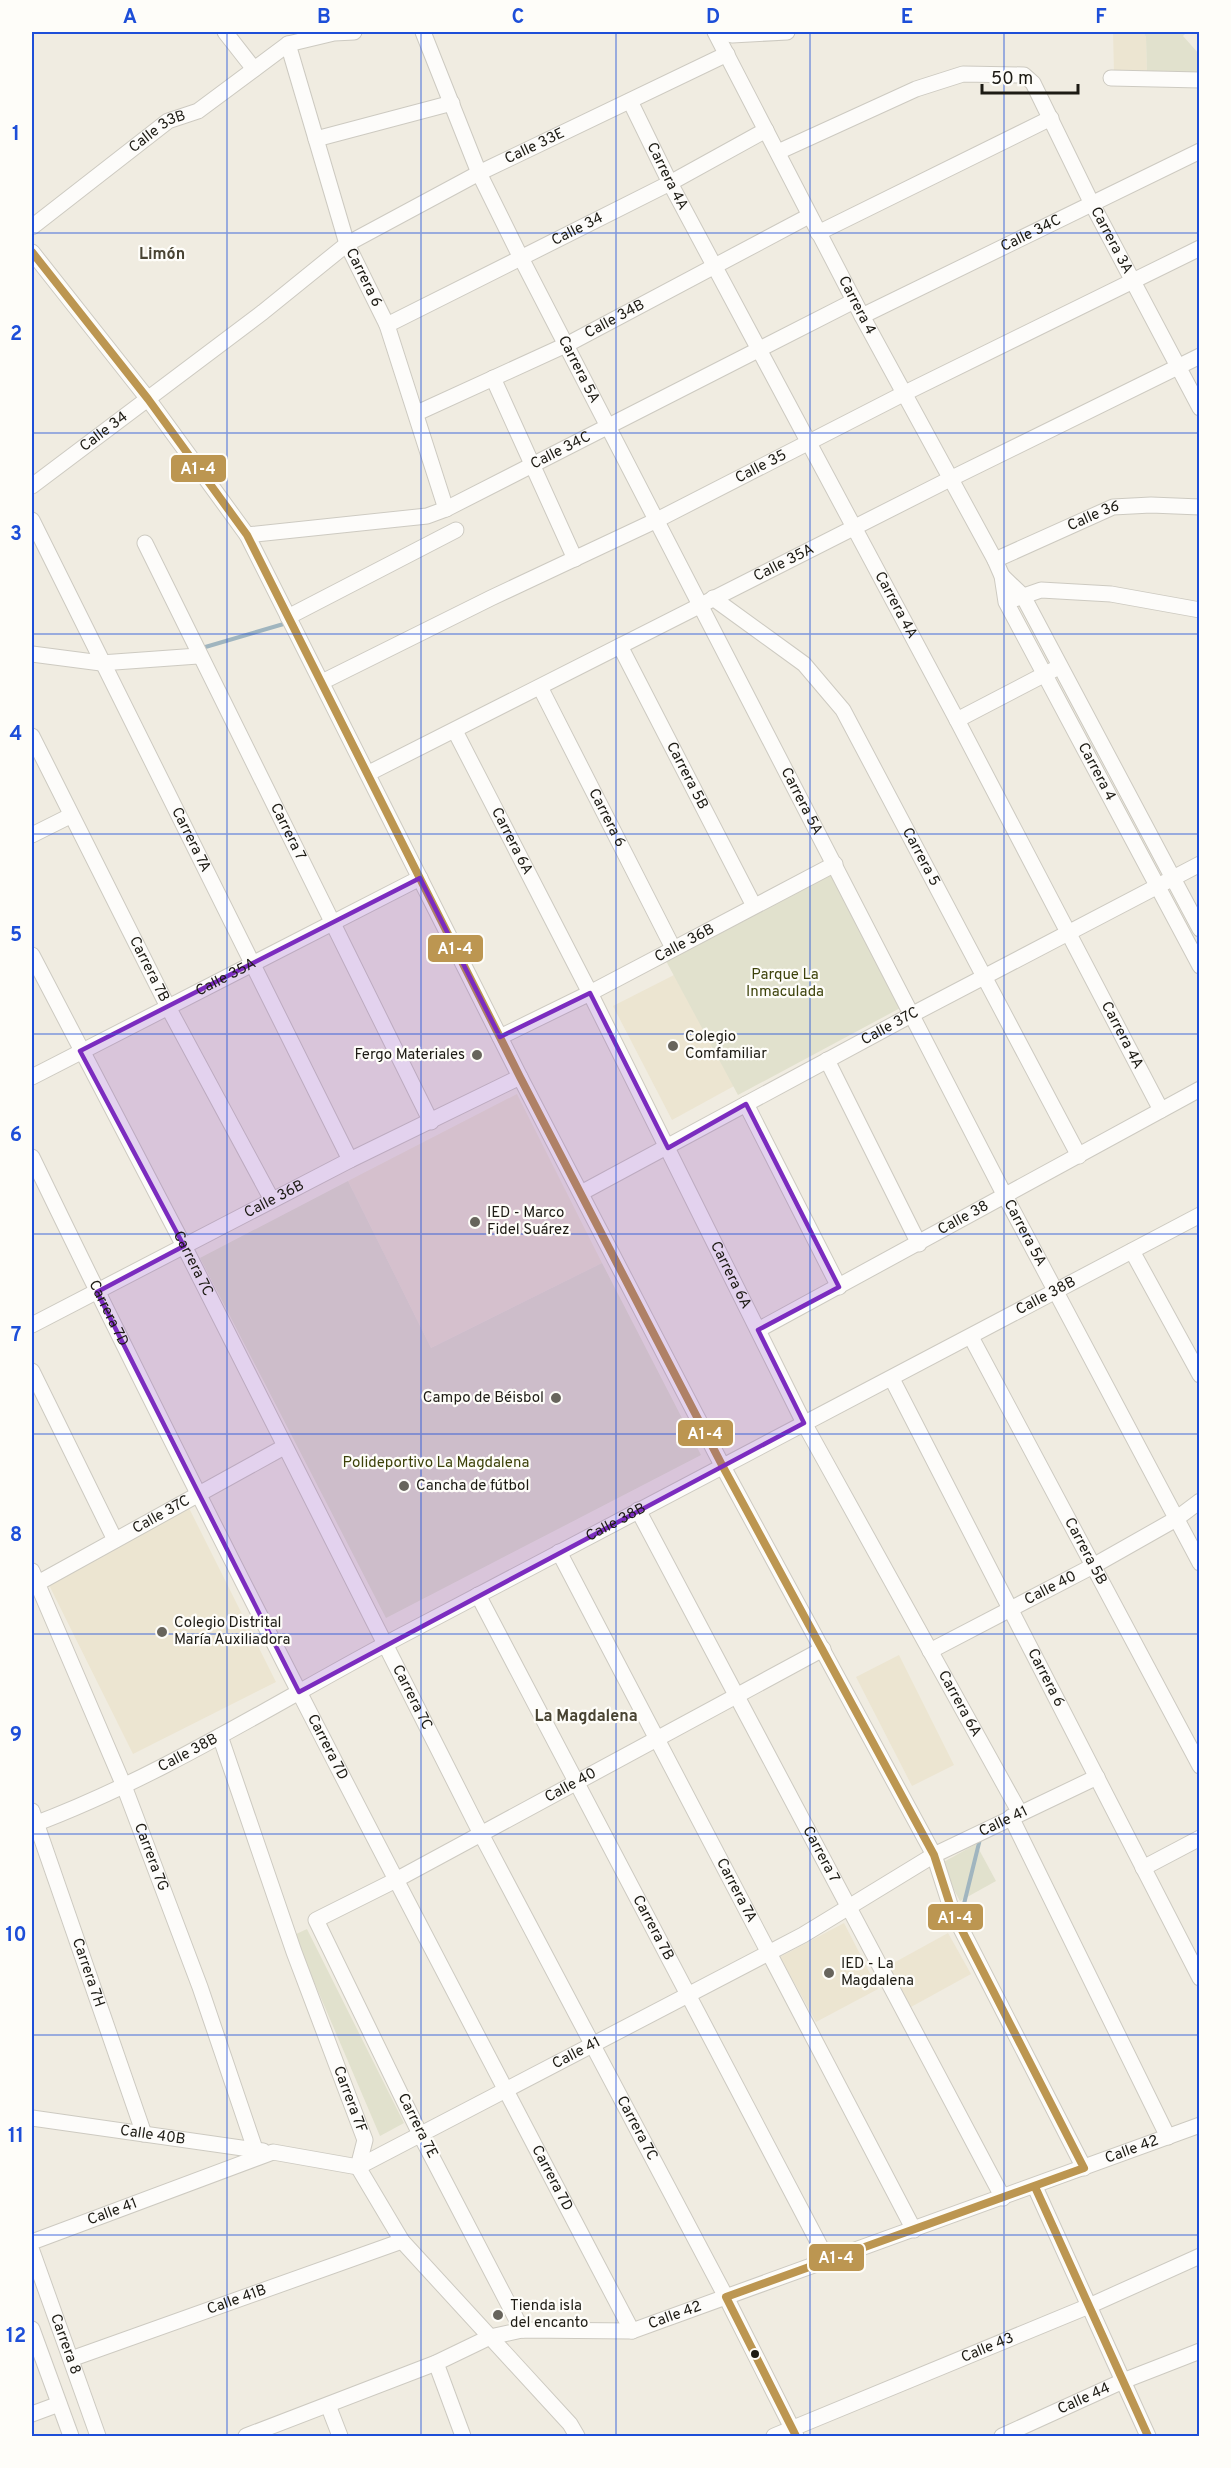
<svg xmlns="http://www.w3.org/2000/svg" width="1231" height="2468" font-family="Overpass,sans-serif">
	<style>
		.built { fill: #ece5d1 }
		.green { fill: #e1e1cd }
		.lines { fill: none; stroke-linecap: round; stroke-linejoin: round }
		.stream { stroke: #a0b5bf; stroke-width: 4 }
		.minor-casing { stroke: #cdcac1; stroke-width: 17 }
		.minor { stroke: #fdfcfa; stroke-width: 15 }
		.bus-1-casing { stroke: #fefdf9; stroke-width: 12 }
		.bus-1 { stroke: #bc9651; stroke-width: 8 }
		.marked { fill: #7b2cbf; fill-opacity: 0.2; stroke: #7b2cbf; stroke-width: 4.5; stroke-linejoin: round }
		.grid { fill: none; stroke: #1d4ed8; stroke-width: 1.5; stroke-opacity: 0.55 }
		.poi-dot { fill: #67645c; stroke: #fefdf9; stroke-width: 2 }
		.bus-dot { fill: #1d1b14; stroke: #fefdf9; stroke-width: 2 }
		.labels { text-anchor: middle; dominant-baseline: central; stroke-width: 4.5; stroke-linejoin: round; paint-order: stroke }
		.street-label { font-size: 15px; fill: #1d1b14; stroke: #fefdf9 }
		.park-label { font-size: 15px; fill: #3d420a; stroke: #fefdf9 }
		.poi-label { font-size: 15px; fill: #1d1b14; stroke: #fefdf9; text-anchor: start }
		.neighbourhood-label { font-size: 16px; font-weight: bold; fill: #484332; stroke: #fefdf9 }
		.line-badge { stroke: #fefdf9; stroke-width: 2 }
		.badge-label { font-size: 16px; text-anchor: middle; font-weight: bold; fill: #fff }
		.neatline { fill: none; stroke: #1d4ed8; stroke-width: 2 }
		.grid-label { font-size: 20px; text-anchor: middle; font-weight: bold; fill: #1d4ed8 }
	</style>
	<rect width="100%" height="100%" fill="#f0ece1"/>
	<!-- built -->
	<g class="built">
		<polygon points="1113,32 1143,32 1146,37 1147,73 1114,73"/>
		<polygon points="674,975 734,1086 672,1120 613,1006"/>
		<polygon points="517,1094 602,1263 431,1348 348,1181"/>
		<polygon points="189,1508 276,1682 133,1754 48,1583"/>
		<polygon points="899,1655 954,1765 912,1786 856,1677"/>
		<polygon points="844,1923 878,1989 816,2022 780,1957"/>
		<polygon points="948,1933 971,1974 911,2007 888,1966"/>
	</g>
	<!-- green -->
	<g class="green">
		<polygon points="1143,32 1187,32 1183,36 1199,54 1199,73 1147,73 1146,37"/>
		<polygon points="832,871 904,1006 738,1095 666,961"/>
		<polygon points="348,1181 431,1348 602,1263 701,1455 386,1618 200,1258"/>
		<polygon points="976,1844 996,1881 960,1901 940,1864"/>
		<polygon points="307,1929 404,2123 380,2136 294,1935"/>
	</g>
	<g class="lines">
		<!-- stream -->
		<g class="stream">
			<polyline points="202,648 287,623"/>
			<polyline points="961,1916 980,1839"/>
		</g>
		<!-- minor casing -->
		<g class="minor-casing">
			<g id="minor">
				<polyline points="225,32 254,69"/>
				<path id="s1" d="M 423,32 L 479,173 L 520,256 L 1004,1194 L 1200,1563"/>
				<path id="s2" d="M 715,32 L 862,316 L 995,560 L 1002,576 L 1006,602 L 1200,966"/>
				<polyline points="716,32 732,35 787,32"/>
				<path id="s3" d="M 288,44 L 347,244 L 387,325 L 446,509"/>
				<polyline points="1111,78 1200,80"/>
				<path id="s4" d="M 630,101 L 670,183 L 957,720 L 1161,1110"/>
				<polyline points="316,139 452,103"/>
				<path id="s5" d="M 778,152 L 916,89 L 963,74 L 1024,75 L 1033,83 L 1091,202 L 1200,408"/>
				<path id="s6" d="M 32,227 L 168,121 L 198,111 L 288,44 L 334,33 L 354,32"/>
				<polyline points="818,233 1051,118"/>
				<polyline points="32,252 148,399 247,535 520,1077 722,1465 934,1855 952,1911 1084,2168"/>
				<path id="s7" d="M 862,316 L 1200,151"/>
				<path id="s8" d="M 387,325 L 670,183 L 766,130"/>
				<polyline points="493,378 575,559"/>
				<path id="s9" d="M 417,413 L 568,344 L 809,216"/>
				<path id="s10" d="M 32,486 L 263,312 L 347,244 L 479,173 L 727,54"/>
				<path id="s11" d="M 32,520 L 350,1160"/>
				<path id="s12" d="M 247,535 L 427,516 L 446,509 L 854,301"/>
				<path id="s13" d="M 145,543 L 431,1122"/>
				<path id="s14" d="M 995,560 L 1113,507 L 1151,505 L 1200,507"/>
				<polyline points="1002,576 1023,596 1200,929"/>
				<path id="s15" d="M 713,598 L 804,664 L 843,710 L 1079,1156"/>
				<polyline points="1015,599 1041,590 1111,594 1200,610"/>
				<polyline points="288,617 456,530"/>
				<path id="s16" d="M 620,646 L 753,904"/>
				<polyline points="32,654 101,663 198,656"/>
				<path id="s17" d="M 322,682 L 491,598 L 657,520 L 903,394 L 1200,248"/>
				<path id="s18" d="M 540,687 L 673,948"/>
				<polyline points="957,720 1053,670"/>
				<path id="s19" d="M 455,731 L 590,993 L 804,1423 L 1020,1813"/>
				<path id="s20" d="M 32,736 L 168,1007 L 272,1200"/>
				<path id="s21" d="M 369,773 L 950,479 L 1200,356"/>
				<polyline points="32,835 70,816"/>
				<path id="s22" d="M 32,955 L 184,1246 L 480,1832 L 726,2297 L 796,2436"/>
				<path id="s23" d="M 500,1037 L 590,993 L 835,864"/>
				<polyline points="827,1060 919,1244"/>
				<path id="s24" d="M 32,1077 L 420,878"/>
				<polyline points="746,1104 839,1287"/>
				<path id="s25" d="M 32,1157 C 223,1553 428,1942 632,2331"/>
				<path id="s26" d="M 581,1193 L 913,1014 L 1200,864"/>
				<polyline points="1132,1251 1200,1375"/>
				<path id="s27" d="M 32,1325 L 350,1160 L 520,1077"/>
				<path id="s28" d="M 758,1330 L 1200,1089"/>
				<path id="s29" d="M 971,1337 L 1200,1766"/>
				<polyline points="32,1371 115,1540"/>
				<path id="s30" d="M 892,1379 L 1200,1978"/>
				<path id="s31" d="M 638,1510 L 1003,2198"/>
				<path id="s32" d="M 559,1552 L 914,2230"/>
				<path id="s33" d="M 32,1571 L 124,1786 L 200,1987 L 255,2149"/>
				<path id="s34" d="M 38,1583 L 284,1447"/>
				<path id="s35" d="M 478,1595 L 828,2261"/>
				<path id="s36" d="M 930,1651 L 1093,1566 L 1176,1519 L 1200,1501"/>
				<path id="s37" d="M 220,1736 L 294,1952 L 365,2140 L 358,2167 L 402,2241 L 570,2424 L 577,2436"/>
				<path id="s38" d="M 32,1811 L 144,2134"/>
				<polyline points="1011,1817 1168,2137"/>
				<path id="s39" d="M 32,1825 C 166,1775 287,1695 414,1629 C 676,1491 938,1353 1200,1215"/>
				<polyline points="1143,1868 1200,1838"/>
				<path id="s40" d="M 32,2118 L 263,2151"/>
				<polyline points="1035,2187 1148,2436"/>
				<path id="s41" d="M 32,2242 L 273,2152 L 358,2167 L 803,1935 L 934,1855 L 1097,1777"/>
				<path id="s42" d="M 32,2251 L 98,2436"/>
				<polyline points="32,2329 71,2436"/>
				<path id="s43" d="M 522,2330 L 420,2134 L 316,1920 L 394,1881 L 823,1649"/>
				<path id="s44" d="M 71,2359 L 402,2241"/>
				<polyline points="436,2363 463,2436"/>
				<polyline points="328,2405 340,2436"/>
				<polyline points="32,2414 59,2404"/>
				<path id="s45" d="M 246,2436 L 436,2363 L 490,2337 L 522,2330 L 632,2331 L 1200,2125"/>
				<path id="s46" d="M 774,2436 L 1089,2306 L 1200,2256"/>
				<path id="s47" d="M 1002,2436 L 1123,2381 L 1200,2351"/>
			</g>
		</g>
		<!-- minor -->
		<use href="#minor" class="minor"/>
		<!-- bus-1 casing -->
		<g class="bus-1-casing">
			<g id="bus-1">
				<polyline points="32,252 148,399 247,535 520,1077 722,1465 934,1855 952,1911 1084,2168 726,2297 796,2436"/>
				<polyline points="1035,2187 1148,2436"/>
			</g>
		</g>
		<!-- bus-1 -->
		<use href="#bus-1" class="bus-1"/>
	</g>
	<!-- marked area -->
	<path class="marked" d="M 420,878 L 500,1037 L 590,993 L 668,1148 L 746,1104 L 839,1287 L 758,1330 L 804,1423 L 299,1692 L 97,1292 L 184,1246 L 80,1051 Z"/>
	<!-- grid -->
	<path class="grid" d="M 227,32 L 227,2436M 421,32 L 421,2436M 616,32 L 616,2436M 810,32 L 810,2436M 1004,32 L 1004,2436M 32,233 L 1200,233M 32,433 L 1200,433M 32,634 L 1200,634M 32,834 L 1200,834M 32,1034 L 1200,1034M 32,1234 L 1200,1234M 32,1434 L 1200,1434M 32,1634 L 1200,1634M 32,1834 L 1200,1834M 32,2035 L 1200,2035M 32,2235 L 1200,2235"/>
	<!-- markers -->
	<g class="poi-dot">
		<circle cx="673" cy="1046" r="6"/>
		<circle cx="477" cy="1055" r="6"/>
		<circle cx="475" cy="1222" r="6"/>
		<circle cx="556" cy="1398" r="6"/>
		<circle cx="404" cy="1486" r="6"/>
		<circle cx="162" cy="1632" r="6"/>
		<circle cx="829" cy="1973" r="6"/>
		<circle cx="498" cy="2315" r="6"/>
	</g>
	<circle class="bus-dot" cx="755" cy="2354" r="5"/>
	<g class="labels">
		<!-- street labels -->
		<g class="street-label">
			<text stroke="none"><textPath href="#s6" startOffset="158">Calle 33B</textPath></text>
			<text stroke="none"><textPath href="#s10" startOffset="609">Calle 33E</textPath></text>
			<text stroke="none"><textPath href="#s4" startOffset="84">Carrera 4A</textPath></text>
			<text stroke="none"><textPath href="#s8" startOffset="213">Calle 34</textPath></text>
			<text stroke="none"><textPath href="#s7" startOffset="188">Calle 34C</textPath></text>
			<text stroke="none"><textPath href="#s5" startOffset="450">Carrera 3A</textPath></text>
			<text stroke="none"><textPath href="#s3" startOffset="246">Carrera 6</textPath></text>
			<text stroke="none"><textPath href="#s2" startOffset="308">Carrera 4</textPath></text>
			<text stroke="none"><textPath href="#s9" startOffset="219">Calle 34B</textPath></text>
			<text stroke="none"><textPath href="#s1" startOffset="372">Carrera 5A</textPath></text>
			<text stroke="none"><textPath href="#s10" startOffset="90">Calle 34</textPath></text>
			<text stroke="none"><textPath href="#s12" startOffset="330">Calle 34C</textPath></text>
			<text stroke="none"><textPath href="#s17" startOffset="489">Calle 35</textPath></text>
			<text stroke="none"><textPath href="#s14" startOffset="108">Calle 36</textPath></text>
			<text stroke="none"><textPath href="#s21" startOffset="465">Calle 35A</textPath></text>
			<text stroke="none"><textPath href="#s4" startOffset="570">Carrera 4A</textPath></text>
			<text stroke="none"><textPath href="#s2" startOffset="834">Carrera 4</textPath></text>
			<text stroke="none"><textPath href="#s16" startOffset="146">Carrera 5B</textPath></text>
			<text stroke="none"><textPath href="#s1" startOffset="858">Carrera 5A</textPath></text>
			<text stroke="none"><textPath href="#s18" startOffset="147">Carrera 6</textPath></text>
			<text stroke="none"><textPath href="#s13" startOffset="322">Carrera 7</textPath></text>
			<text stroke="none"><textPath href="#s11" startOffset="357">Carrera 7A</textPath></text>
			<text stroke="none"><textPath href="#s19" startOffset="124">Carrera 6A</textPath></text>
			<text stroke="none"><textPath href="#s15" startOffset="339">Carrera 5</textPath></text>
			<text stroke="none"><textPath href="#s23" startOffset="207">Calle 36B</textPath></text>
			<text stroke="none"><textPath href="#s20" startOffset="261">Carrera 7B</textPath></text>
			<text stroke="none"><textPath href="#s24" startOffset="218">Calle 35A</textPath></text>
			<text stroke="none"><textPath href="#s26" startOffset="351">Calle 37C</textPath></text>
			<text stroke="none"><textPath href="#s4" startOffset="1056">Carrera 4A</textPath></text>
			<text stroke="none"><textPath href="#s27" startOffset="273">Calle 36B</textPath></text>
			<text stroke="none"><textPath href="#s28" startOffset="234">Calle 38</textPath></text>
			<text stroke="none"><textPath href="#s1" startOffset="1344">Carrera 5A</textPath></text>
			<text stroke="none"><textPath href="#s22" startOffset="348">Carrera 7C</textPath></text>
			<text stroke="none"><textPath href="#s19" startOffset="610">Carrera 6A</textPath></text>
			<text stroke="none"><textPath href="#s39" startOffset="1144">Calle 38B</textPath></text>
			<text stroke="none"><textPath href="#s25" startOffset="174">Carrera 7D</textPath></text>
			<text stroke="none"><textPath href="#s34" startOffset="141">Calle 37C</textPath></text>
			<text stroke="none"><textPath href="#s39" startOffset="658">Calle 38B</textPath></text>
			<text stroke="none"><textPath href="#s29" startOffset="243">Carrera 5B</textPath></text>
			<text stroke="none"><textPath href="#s36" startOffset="136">Calle 40</textPath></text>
			<text stroke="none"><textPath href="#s30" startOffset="336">Carrera 6</textPath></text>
			<text stroke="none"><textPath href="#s22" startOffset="834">Carrera 7C</textPath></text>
			<text stroke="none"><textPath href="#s19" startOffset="1096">Carrera 6A</textPath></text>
			<text stroke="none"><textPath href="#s25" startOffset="660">Carrera 7D</textPath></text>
			<text stroke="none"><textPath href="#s39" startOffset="172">Calle 38B</textPath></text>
			<text stroke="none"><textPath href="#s43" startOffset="747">Calle 40</textPath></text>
			<text stroke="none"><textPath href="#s41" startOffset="1076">Calle 41</textPath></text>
			<text stroke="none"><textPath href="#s31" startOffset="390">Carrera 7</textPath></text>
			<text stroke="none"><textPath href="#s33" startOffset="310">Carrera 7G</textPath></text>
			<text stroke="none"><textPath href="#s32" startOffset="382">Carrera 7A</textPath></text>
			<text stroke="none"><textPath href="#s35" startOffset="376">Carrera 7B</textPath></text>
			<text stroke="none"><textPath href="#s38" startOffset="171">Carrera 7H</textPath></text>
			<text stroke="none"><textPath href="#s41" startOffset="590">Calle 41</textPath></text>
			<text stroke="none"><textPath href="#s37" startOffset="386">Carrera 7F</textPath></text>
			<text transform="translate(417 2126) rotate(63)">Carrera 7E</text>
			<text stroke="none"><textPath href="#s22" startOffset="1320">Carrera 7C</textPath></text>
			<text stroke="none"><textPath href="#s40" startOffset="122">Calle 40B</textPath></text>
			<text stroke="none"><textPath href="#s45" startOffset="938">Calle 42</textPath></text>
			<text stroke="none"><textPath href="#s25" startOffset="1146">Carrera 7D</textPath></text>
			<text stroke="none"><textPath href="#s41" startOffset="86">Calle 41</textPath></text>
			<text stroke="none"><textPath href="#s44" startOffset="176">Calle 41B</textPath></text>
			<text stroke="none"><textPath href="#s45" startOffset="452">Calle 42</textPath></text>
			<text stroke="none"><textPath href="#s42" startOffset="99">Carrera 8</textPath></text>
			<text stroke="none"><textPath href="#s46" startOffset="231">Calle 43</textPath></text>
			<text stroke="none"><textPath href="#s47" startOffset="90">Calle 44</textPath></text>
		</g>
		<!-- park labels -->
		<g class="park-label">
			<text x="785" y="975">Parque La<tspan x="785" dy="17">Inmaculada</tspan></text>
			<text x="436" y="1463">Polideportivo La Magdalena</text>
		</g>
		<!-- poi labels -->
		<g class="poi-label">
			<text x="685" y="1037">Colegio<tspan x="685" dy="17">Comfamiliar</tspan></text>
			<text x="465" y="1055" text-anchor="end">Fergo Materiales</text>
			<text x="487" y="1213">IED - Marco<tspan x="487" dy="17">Fidel Suárez</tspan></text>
			<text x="544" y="1398" text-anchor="end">Campo de Béisbol</text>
			<text x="416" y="1486">Cancha de fútbol</text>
			<text x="174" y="1623">Colegio Distrital<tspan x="174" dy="17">María Auxiliadora</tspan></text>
			<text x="841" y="1964">IED - La<tspan x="841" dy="17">Magdalena</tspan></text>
			<text x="510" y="2306">Tienda isla<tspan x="510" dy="17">del encanto</tspan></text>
		</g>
		<!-- neighbourhood labels -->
		<g class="neighbourhood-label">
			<text x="162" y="255">Limón</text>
			<text x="586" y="1717">La Magdalena</text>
		</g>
	</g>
	<g class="line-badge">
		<rect x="170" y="454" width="57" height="29" rx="6" fill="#bc9651"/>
		<rect x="427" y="934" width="57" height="29" rx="6" fill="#bc9651"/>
		<rect x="677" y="1419" width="57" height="28" rx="6" fill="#bc9651"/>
		<rect x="927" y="1903" width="57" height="28" rx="6" fill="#bc9651"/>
		<rect x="808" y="2243" width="57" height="29" rx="6" fill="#bc9651"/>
	</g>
	<g class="badge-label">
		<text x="198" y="474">A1-4</text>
		<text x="455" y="954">A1-4</text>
		<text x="705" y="1439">A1-4</text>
		<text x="955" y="1923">A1-4</text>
		<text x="836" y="2263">A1-4</text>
	</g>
	<!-- border -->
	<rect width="1231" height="2468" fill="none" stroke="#fefdf9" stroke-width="66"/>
	<!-- scale -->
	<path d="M982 84v9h96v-9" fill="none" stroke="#1d1b14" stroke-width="3"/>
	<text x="991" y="84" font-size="18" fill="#1d1b14" stroke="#fefdf9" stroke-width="4.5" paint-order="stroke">50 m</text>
	<rect x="33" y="33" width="1165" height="2402" class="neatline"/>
	<g class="grid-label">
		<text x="130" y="23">A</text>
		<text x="324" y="23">B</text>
		<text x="518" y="23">C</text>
		<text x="713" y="23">D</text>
		<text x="907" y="23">E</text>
		<text x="1101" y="23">F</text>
		<text x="16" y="140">1</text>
		<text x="16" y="340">2</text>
		<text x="16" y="540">3</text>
		<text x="16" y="740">4</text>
		<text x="16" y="941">5</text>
		<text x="16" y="1141">6</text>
		<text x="16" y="1341">7</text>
		<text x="16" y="1541">8</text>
		<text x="16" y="1741">9</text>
		<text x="16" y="1941">10</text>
		<text x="16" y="2142">11</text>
		<text x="16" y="2342">12</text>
	</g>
</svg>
